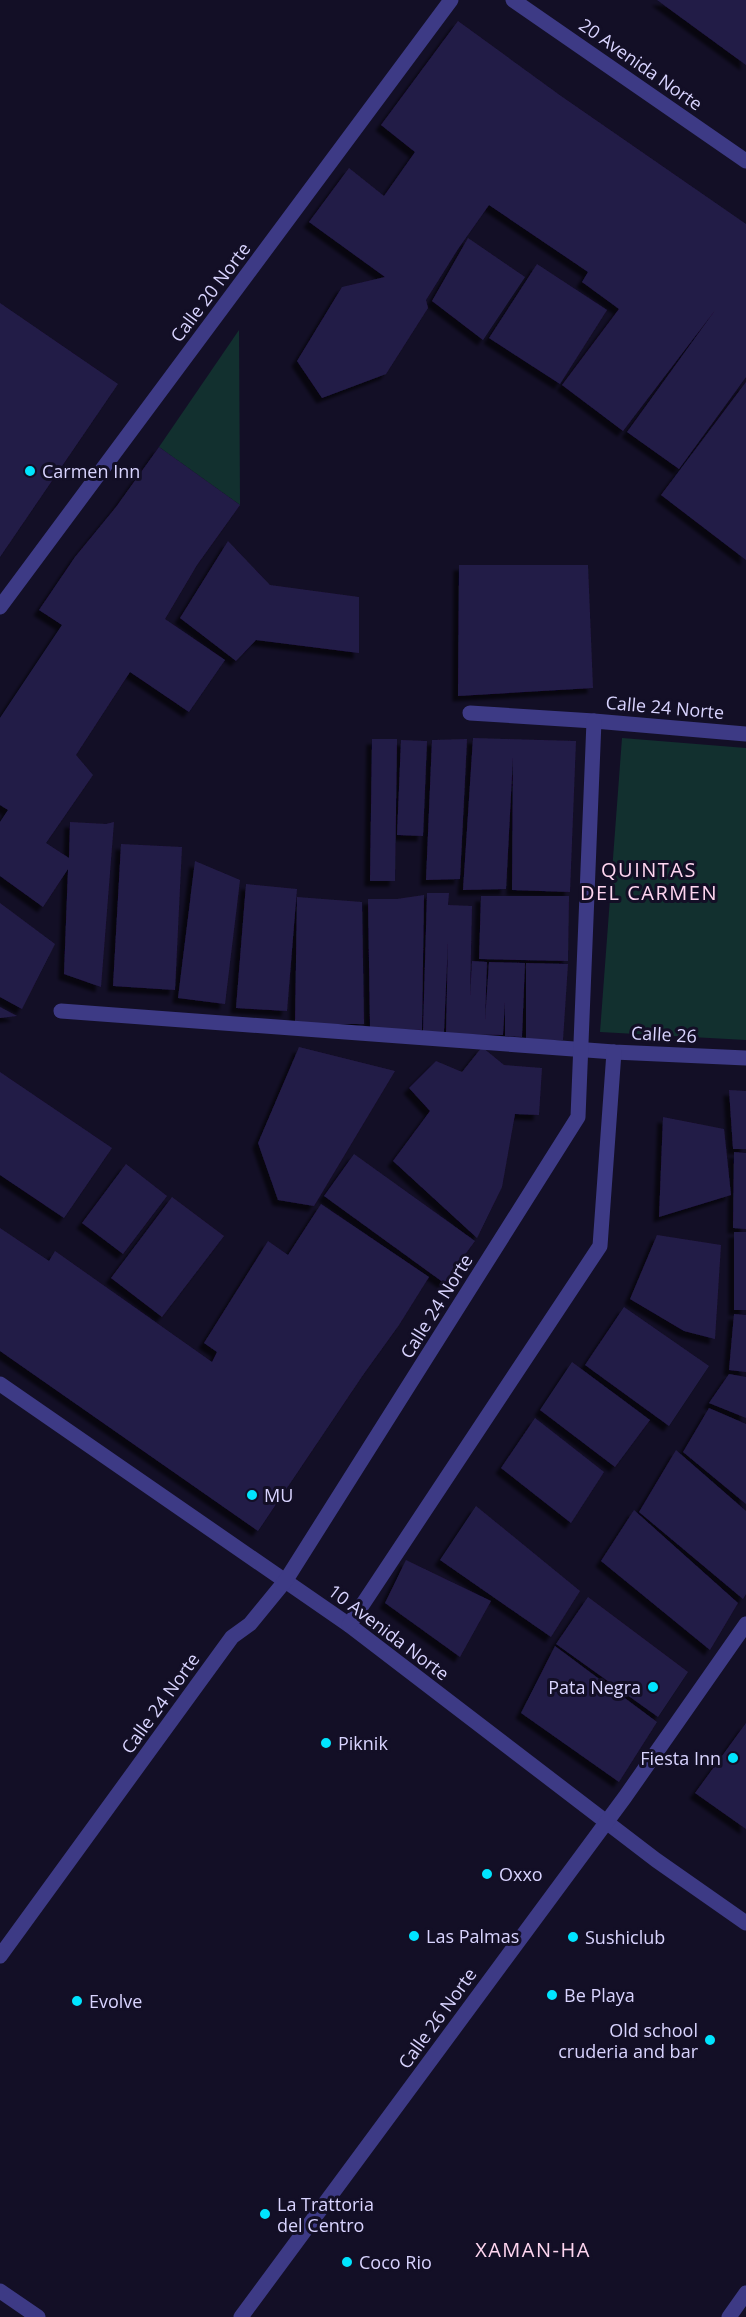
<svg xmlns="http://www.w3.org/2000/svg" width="746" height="2317" font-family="'Open Sans',sans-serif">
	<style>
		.green { fill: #12302f }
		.building { fill: #241b47; filter: url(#shadow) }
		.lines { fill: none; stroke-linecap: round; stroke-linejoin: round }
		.minor { stroke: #3d3a85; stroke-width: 15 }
		.poi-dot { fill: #00e5ff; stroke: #130f26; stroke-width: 2 }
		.labels { text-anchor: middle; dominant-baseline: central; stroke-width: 6; stroke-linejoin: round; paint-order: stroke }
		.street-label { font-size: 18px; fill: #d9d4ff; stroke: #130f26 }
		.poi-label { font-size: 18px; fill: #d9d4ff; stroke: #130f26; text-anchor: start }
		.neighbourhood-label { font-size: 20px; letter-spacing: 1.5px; fill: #ffd6f0; stroke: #130f26 }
	</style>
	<defs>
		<filter id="shadow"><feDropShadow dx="-5.5" dy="5.5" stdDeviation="1.5" flood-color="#0009"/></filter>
	</defs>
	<rect width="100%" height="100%" fill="#130f26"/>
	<!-- green -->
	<g class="green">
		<polygon points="239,330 240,505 159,447"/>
		<polygon points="622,738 746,748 746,1040 600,1032"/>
	</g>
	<!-- building -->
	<g class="building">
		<polygon points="657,0 746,0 746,65"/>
		<polygon points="458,21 561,96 746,224 746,377 679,469 627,432 716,309 623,431 562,385 619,309 582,282 588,272 489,205 458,249 426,300 428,308 386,374 322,398 297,361 342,287 385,277 309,222 349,168 384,196 415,152 381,125"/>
		<polygon points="468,238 525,277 483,340 432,301"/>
		<polygon points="537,264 607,310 560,384 489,338"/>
		<polygon points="0,303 118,384 0,557"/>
		<polygon points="746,382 746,560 661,495"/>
		<polygon points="159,447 240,505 197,565 165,619 225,660 189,712 130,672 76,755 93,775 46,843 69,858 70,822 106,824 114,822 101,987 64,974 68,869 43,907 0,876 0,822 8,810 0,805 0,718 62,625 39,610 75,557 116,507"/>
		<polygon points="228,541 270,585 359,597 359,653 256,640 236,661 180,618"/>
		<polygon points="459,565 588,565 593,688 458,696"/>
		<polygon points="473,738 576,741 570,892 512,890 513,757 506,889 463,890"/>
		<polygon points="372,739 397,739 395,881 370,881"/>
		<polygon points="467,739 460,879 426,880 432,740"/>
		<polygon points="401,740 427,741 423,836 397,835"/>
		<polygon points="121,844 182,847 175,990 113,986"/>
		<polygon points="195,861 240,880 225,1004 178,998"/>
		<polygon points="246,884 297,889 287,1011 236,1008"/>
		<polygon points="427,893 449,893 448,905 472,906 470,997 472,961 487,962 485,1021 489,962 525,963 522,1037 505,1036 505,1002 503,1035 446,1034 448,941 444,1032 423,1031"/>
		<polygon points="424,895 422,1030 370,1028 368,899 397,899"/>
		<polygon points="481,896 569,896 568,961 479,959"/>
		<polygon points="297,897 362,902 364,1024 295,1024"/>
		<polygon points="0,903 55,944 22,1009 0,997"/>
		<polygon points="526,963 568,964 563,1040 526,1040"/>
		<polygon points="0,1007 17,1016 0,1018"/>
		<polygon points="299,1047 395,1071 314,1206 278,1200 258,1143"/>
		<polygon points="482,1047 504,1065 542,1068 539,1115 515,1114 502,1187 477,1238 393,1161 430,1111 409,1088 436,1061 462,1072"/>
		<polygon points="0,1072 112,1148 64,1218 0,1175"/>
		<polygon points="729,1090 746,1091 746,1149 733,1149"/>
		<polygon points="663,1117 724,1129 731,1195 659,1217"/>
		<polygon points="734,1152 746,1153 746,1229 733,1228"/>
		<polygon points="354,1154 475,1241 444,1283 324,1196"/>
		<polygon points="126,1164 167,1196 123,1254 82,1223"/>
		<polygon points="172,1197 224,1236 162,1317 111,1278"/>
		<polygon points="321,1204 429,1277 399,1325 363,1375 258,1531 0,1351 0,1228 49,1261 55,1251 212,1362 217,1352 204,1343 268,1241 288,1255"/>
		<rect x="734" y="1232" width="12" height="78"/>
		<polygon points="657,1235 721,1245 715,1339 684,1331 630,1299"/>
		<polygon points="624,1307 709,1366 669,1426 585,1365"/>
		<polygon points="734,1314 746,1315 746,1372 729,1370"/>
		<polygon points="572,1362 650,1420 615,1467 540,1410"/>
		<polygon points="729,1374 746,1377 746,1418 709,1403"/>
		<polygon points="709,1408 746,1424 746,1504 683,1452"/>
		<polygon points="535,1418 604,1472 571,1523 501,1468"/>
		<polygon points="676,1450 746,1511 746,1594 743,1599 639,1512"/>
		<polygon points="476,1506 580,1591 551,1637 440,1560"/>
		<polygon points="634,1510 738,1603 710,1650 601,1561"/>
		<polygon points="406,1560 491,1601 460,1657 385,1603"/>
		<polygon points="588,1597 688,1672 658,1717 556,1644"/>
		<polygon points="555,1646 657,1722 619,1782 521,1713"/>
		<polygon points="746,1723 746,1829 695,1793"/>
	</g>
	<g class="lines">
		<!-- minor -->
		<g class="minor">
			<polyline points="513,0 746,161"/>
			<polyline points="0,607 451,0"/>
			<polyline points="470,713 594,721 746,734"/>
			<polyline points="61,1011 614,1052 746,1058"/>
			<polyline points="0,1384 349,1625 656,1860 746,1923"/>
			<polyline points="349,1625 600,1246 614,1052"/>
			<polyline points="0,1956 232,1637 250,1624 286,1580 578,1117 594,721"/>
			<polyline points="0,2291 38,2317"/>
			<polyline points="241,2317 625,1797 746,1624"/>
			<polyline points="729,2317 746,2293"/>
		</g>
	</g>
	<!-- markers -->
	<g class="poi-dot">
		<circle cx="30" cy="471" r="6"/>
		<circle cx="252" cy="1495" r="6"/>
		<circle cx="653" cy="1687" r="6"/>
		<circle cx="326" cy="1743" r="6"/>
		<circle cx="733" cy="1758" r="6"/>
		<circle cx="487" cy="1874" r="6"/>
		<circle cx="414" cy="1936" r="6"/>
		<circle cx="573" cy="1937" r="6"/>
		<circle cx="552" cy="1995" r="6"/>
		<circle cx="77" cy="2001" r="6"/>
		<circle cx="710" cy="2040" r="6"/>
		<circle cx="265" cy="2214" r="6"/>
		<circle cx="347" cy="2262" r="6"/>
	</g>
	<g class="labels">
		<!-- street labels -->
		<g class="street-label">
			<text transform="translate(641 64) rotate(35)">20 Avenida Norte</text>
			<text transform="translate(210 292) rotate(-53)">Calle 20 Norte</text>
			<text transform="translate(665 707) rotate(5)">Calle 24 Norte</text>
			<text transform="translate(664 1034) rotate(3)">Calle 26</text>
			<text transform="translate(436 1306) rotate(-58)">Calle 24 Norte</text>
			<text transform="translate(389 1632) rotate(37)">10 Avenida Norte</text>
			<text transform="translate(160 1703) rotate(-54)">Calle 24 Norte</text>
			<text transform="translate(437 2018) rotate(-54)">Calle 26 Norte</text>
		</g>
		<!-- poi labels -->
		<g class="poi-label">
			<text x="42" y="471">Carmen Inn</text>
			<text x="264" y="1495">MU</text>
			<text x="641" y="1687" text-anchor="end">Pata Negra</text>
			<text x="338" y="1743">Piknik</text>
			<text x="721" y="1758" text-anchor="end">Fiesta Inn</text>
			<text x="499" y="1874">Oxxo</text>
			<text x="426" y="1936">Las Palmas</text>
			<text x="585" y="1937">Sushiclub</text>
			<text x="564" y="1995">Be Playa</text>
			<text x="89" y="2001">Evolve</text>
			<text x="698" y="2030" text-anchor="end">Old school<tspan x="698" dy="21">cruderia and bar</tspan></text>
			<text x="277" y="2204">La Trattoria<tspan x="277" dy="21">del Centro</tspan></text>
			<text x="359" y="2262">Coco Rio</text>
		</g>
		<!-- neighbourhood labels -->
		<g class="neighbourhood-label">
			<text x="649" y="869">QUINTAS<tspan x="649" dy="23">DEL CARMEN</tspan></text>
			<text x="533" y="2249">XAMAN-HA</text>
		</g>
	</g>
</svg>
